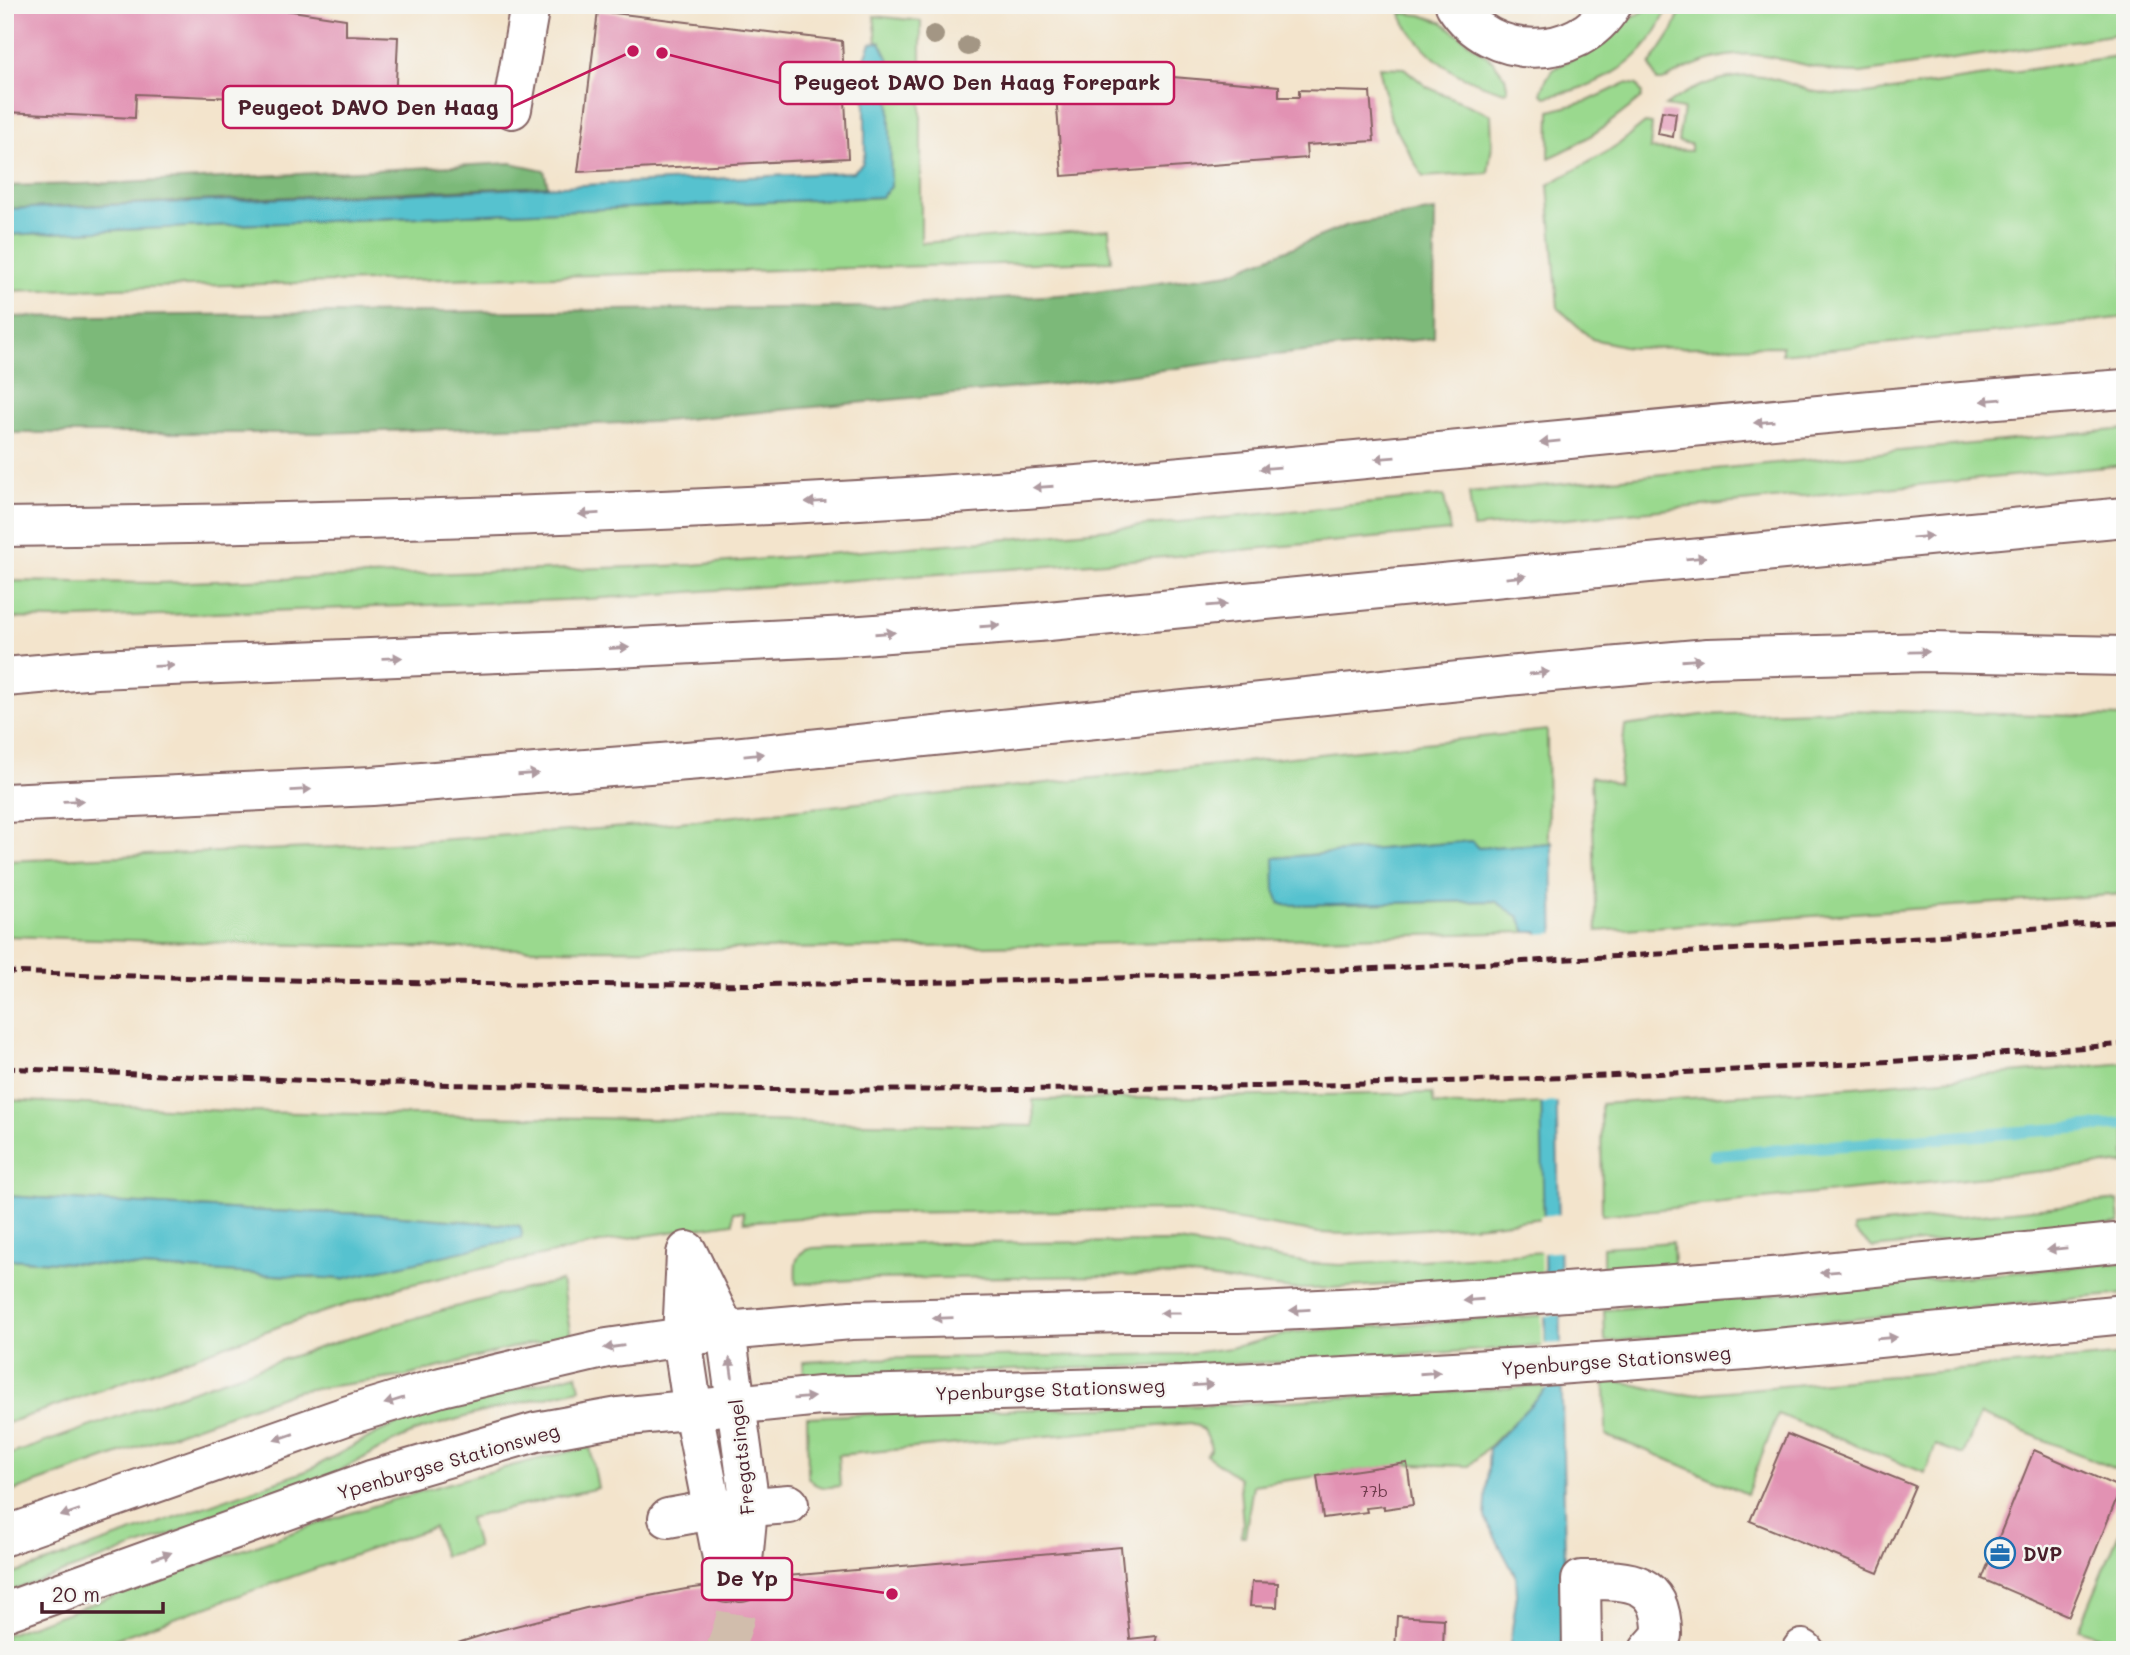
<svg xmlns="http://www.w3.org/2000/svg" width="2130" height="1655" font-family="Mali,sans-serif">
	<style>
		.green { fill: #9ad98e; stroke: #727c5c; stroke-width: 2 }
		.forest { fill: #7bb979; stroke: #626c52; stroke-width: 2 }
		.water { fill: #56c2cf; stroke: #50707d; stroke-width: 2 }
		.pier { fill: #f3e4cc }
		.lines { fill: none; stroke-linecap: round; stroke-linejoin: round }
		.stream { stroke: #56c2cf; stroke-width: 12 }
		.building { fill: #e292b3 }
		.minor-tunnel { stroke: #d1bdac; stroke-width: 38; stroke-dasharray: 38 19; stroke-linecap: butt }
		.minor-casing { stroke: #856463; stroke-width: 42 }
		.major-casing { stroke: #856463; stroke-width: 42 }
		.highway-casing { stroke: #856463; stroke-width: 42 }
		.minor { stroke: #fff; stroke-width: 38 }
		.major { stroke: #fff; stroke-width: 38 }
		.highway { stroke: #fff; stroke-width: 38 }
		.rail { stroke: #4a1f2b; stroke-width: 5; stroke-dasharray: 10 5; stroke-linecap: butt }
		.tree { fill: #a39684 }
		.oneway { fill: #ae9aa0 }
		.labels { text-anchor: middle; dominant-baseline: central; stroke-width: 5; stroke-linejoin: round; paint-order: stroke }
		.number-label { font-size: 16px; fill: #703c4d }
		.street-label { font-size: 19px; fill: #4a1f2b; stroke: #f6f6f2 }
		.poi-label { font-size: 19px; font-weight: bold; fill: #4a1f2b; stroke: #f6f6f2; text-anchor: start }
		.leader { fill: none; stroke: #c2185b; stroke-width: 2.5 }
		.callout-dot { fill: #c2185b; stroke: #f6f6f2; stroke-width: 2.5 }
		.callout { fill: #f6f6f2; stroke: #c2185b; stroke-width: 2.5 }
		.callout-label { font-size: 21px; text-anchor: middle; font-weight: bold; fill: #4a1f2b }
	</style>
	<rect width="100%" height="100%" fill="#f6f6f2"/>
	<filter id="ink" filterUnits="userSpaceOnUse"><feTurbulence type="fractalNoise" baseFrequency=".0143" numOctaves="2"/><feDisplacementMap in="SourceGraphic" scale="14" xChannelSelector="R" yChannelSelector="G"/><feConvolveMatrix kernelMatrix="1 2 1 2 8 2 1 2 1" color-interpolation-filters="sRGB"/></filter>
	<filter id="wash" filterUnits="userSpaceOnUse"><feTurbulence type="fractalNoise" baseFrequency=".00686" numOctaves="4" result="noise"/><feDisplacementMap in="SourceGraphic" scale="28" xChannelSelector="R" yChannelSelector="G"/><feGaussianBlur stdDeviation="1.57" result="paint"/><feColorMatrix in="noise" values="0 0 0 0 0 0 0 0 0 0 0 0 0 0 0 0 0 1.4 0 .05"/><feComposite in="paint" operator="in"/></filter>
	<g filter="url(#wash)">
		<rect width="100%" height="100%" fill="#f3e4cc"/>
		<!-- green -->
		<g class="green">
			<path d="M 1655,5 L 1669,5 C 1647,63 1603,86 1545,97 L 1541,93 L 1547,78 L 1554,69 L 1596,45 L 1629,19 Z"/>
			<path d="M 1683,5 L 2125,5 L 2125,33 L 1861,73 C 1824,74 1791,58 1755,55 C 1724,52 1689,65 1663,81 L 1657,81 L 1650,65 L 1673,30 Z"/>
			<path d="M 1401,13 L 1421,15 L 1442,22 L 1493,61 L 1505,77 L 1508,90 L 1505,92 C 1464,80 1441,70 1414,36 C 1408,29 1402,21 1401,13 Z"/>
			<polygon points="874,16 921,21 921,243 1109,229 1111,261 5,291 5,235 881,197 881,42 877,42"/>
			<path d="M 2125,55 L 2125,317 L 2023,330 L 1782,354 L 1782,346 L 1633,348 L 1592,339 L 1558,308 L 1548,185 L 1614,148 L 1645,123 L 1652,124 L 1650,149 L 1691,151 L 1691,144 L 1678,142 L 1683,109 L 1665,106 C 1693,85 1728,73 1763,77 C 1782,79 1799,88 1816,92 C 1833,95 1849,95 1866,94 Z"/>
			<polygon points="1379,67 1404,68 1427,87 1491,115 1492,145 1488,173 1423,177 1391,120"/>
			<path d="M 1626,83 L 1637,85 L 1642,93 L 1641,98 C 1612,122 1584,143 1549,158 L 1550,111 L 1588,101 Z"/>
			<polygon points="2125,429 2125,465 1473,528 1469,493"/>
			<polygon points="1444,496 1450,531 1120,561 590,599 53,619 5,618 5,581 157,583 692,565 1008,539"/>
			<polygon points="1840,710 2125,717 2125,894 1597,931 1591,776 1618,784 1625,726 1702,715"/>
			<path d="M 1547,730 L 1548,838 L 1552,843 L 1478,848 L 1471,841 L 1275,858 L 1284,905 L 1496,901 L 1519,917 L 1526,932 C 1256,940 986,948 716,949 C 479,951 242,944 5,936 L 5,861 L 334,847 L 641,826 Z"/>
			<polygon points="2125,1063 2125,1163 1602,1215 1601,1104 1853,1087"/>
			<polygon points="1432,1093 1434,1104 1476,1107 1542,1103 1544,1218 1484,1225 1347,1234 1319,1233 1177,1210 869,1213 744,1222 743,1212 733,1212 733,1223 609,1241 404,1286 286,1324 5,1424 5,1259 341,1279 520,1238 522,1233 520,1226 379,1214 263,1211 5,1196 5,1100 247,1112 1034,1126 1033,1100"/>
			<polygon points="2118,1200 2120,1223 1873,1248 1854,1232 1854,1227"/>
			<path d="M 1179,1242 L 1309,1263 L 1340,1265 L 1544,1252 L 1545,1276 L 1313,1289 L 1292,1289 L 1185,1275 L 869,1279 L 796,1284 C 795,1267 793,1252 812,1248 L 938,1243 Z"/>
			<polygon points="1673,1242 1674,1265 1603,1271 1603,1247"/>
			<polygon points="2125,1262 2125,1294 1605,1342 1604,1310"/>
			<path d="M 561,1281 L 571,1336 L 510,1348 L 407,1376 L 296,1391 L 5,1494 L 5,1456 C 189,1393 370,1322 561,1281 Z"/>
			<polygon points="1545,1315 1546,1346 1294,1362 804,1376 803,1362 858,1359 1183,1354 1230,1348 1295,1332"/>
			<polygon points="2125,1355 2125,1473 1980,1414 1963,1455 1936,1445 1925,1473 1778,1414 1747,1494 1653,1453 1606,1436 1605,1383 1617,1381 1682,1395"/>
			<polygon points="577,1374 580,1389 479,1413 420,1430 393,1442 319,1482 5,1593 5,1577 309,1470 379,1432 430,1410"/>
			<path d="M 1547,1386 L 1547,1389 L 1469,1466 L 1408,1464 L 1253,1485 L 1245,1536 L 1241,1536 L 1243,1524 L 1239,1478 L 1206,1455 L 1211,1449 C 1209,1437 1204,1427 1191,1423 L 838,1455 L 840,1486 C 827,1487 816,1490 808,1477 L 807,1417 L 911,1412 L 1218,1405 Z"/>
			<path d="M 590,1447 L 598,1488 L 469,1518 L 477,1547 L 444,1556 L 434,1527 L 83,1650 L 5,1650 L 5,1635 C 198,1566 390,1491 590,1447 Z"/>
			<polygon points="2125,1519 2125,1638 2123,1645 2079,1629"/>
		</g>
		<!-- forest -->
		<g class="forest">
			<polygon points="511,163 544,170 548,186 5,209 5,186 123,183"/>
			<polygon points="1435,211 1434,338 1266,356 1050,385 653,422 323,433 5,433 5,317 878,307 1088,293 1230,273 1348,225"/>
		</g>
		<!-- water -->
		<g class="water">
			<polygon points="880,42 889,60 891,187 881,197 5,235 5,209 398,194 853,172 862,164 865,153 865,58 871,43"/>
			<polygon points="1472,841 1478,848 1552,843 1565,1563 1562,1650 1509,1650 1517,1594 1516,1577 1485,1518 1489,1448 1547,1388 1538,932 1526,932 1519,917 1495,901 1284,905 1280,903 1275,890 1274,858"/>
			<polygon points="5,1196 263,1211 379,1214 520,1226 522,1233 521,1238 342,1279 5,1259"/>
		</g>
		<!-- pier -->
		<g class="pier">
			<polygon points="1557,933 1560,1102 1538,1103 1534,934"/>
			<polygon points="1562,1214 1563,1251 1543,1253 1543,1273 1564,1273 1565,1314 1544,1316 1544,1344 1565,1343 1566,1387 1543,1389 1540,1216"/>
		</g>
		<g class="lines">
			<!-- stream -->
			<polyline class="stream" points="1714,1155 2125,1124"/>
		</g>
		<g id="blocks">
			<!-- building -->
			<g class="building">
				<polygon points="5,5 252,5 346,19 346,35 398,37 395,104 136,94 135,118 5,112"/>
				<polygon points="598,11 842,41 848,158 578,172"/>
				<polygon points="1054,67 1279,86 1279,97 1299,97 1299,90 1370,92 1374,141 1306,145 1307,158 1062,176"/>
				<polygon points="1662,111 1676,113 1673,137 1658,134"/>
				<polygon points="1787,1434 1915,1486 1878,1573 1750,1521"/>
				<polygon points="2034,1450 2121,1488 2069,1616 1982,1579"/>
				<polygon points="1407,1463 1413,1505 1384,1509 1384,1506 1366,1508 1367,1512 1323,1518 1317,1476"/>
				<polygon points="1121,1547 1130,1639 1157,1636 1153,1650 435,1650 496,1631 586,1608 686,1589 787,1576"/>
				<polygon points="1252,1582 1278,1583 1277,1607 1250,1606"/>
				<polygon points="1397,1616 1444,1619 1443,1650 1395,1650"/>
			</g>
		</g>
	</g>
	<g filter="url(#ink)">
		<use href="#blocks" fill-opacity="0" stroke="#856463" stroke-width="2"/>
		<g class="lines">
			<!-- minor-tunnel -->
			<polyline class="minor-tunnel" points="725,1650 735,1619 741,1582"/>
			<!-- minor casing -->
			<g class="minor-casing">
				<g id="minor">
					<polyline points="512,109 530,5"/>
					<polyline points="687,1251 726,1331 749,1499 741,1582"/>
					<polyline points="686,1254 682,1338 693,1411 727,1583"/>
					<polyline points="668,1518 712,1510 789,1504"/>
					<polyline points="1802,1649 1804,1650"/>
					<path d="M 1582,1650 L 1581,1580 C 1626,1580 1663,1577 1662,1635 L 1649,1650"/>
				</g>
			</g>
			<!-- major casing -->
			<g class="major-casing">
				<g id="major">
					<path d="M 1455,5 C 1490,61 1577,63 1612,5"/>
					<polyline points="5,1536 349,1415 441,1387 607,1348 726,1331 851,1320 1122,1313 1238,1313 1361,1307 1785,1276 2125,1242"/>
					<polyline points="5,1612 371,1480 536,1432 619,1417 820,1396 1182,1386 1543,1366 1746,1351 2125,1314"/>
				</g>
			</g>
			<!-- highway casing -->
			<g class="highway-casing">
				<g id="highway">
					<path d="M 5,527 C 354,522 703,514 1051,487 C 1409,459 1766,415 2125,389"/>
					<polyline points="5,677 96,669 596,649 848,636 1038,622 2125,517"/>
					<polyline points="5,803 372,786 724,758 1507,676 1708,658 1929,652 2125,656"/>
				</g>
			</g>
			<!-- minor -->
			<use href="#minor" class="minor"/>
			<!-- major -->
			<use href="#major" class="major"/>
			<!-- highway -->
			<use href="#highway" class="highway"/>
			<!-- rail -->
			<g class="rail">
				<path d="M 5,972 C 275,981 545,987 815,984 C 1253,979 1689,957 2125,921"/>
				<path d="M 5,1068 C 446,1090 886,1095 1326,1085 C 1593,1078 1859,1067 2125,1044"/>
			</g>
		</g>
		<!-- trees -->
		<g class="tree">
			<circle cx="934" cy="35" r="10"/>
			<circle cx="968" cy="46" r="10"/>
		</g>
		<!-- one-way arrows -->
		<defs><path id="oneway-solid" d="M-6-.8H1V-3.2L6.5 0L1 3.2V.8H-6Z" transform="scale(1.75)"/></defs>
		<g class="oneway">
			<use href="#oneway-solid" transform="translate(1991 400) rotate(175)"/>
			<use href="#oneway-solid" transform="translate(1764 422) rotate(175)"/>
			<use href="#oneway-solid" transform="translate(1550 442) rotate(174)"/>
			<use href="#oneway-solid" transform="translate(1385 458) rotate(175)"/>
			<use href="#oneway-solid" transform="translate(1270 468) rotate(175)"/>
			<use href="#oneway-solid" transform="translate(1043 487) rotate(176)"/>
			<use href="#oneway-solid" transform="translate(816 502) rotate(177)"/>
			<use href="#oneway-solid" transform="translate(589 514) rotate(177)"/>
			<use href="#oneway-solid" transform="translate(1922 537) rotate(-5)"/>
			<use href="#oneway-solid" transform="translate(1696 558) rotate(-5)"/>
			<use href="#oneway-solid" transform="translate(1516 577) rotate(-6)"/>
			<use href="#oneway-solid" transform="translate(1217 605) rotate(-5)"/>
			<use href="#oneway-solid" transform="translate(990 626) rotate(-4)"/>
			<use href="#oneway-solid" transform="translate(885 633) rotate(-4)"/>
			<use href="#oneway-solid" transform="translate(619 648) rotate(-3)"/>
			<use href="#oneway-solid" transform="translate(1919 652) rotate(-1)"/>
			<use href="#oneway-solid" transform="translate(392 658) rotate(-2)"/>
			<use href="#oneway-solid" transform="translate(1692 660) rotate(-4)"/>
			<use href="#oneway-solid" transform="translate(164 666) rotate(-2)"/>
			<use href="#oneway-solid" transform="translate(1539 673) rotate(-6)"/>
			<use href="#oneway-solid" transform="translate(754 755) rotate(-6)"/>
			<use href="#oneway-solid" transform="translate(528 774) rotate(-4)"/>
			<use href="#oneway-solid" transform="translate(301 790) rotate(-3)"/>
			<use href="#oneway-solid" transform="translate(73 801) rotate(-2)"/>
			<use href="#oneway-solid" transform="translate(2057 1249) rotate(174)"/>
			<use href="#oneway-solid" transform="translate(1830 1272) rotate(175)"/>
			<use href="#oneway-solid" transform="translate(1473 1300) rotate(176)"/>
			<use href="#oneway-solid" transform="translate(1300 1310) rotate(177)"/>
			<use href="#oneway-solid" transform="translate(1170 1313) rotate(-180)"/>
			<use href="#oneway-solid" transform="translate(943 1318) rotate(178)"/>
			<use href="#oneway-solid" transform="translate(1887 1338) rotate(-5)"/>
			<use href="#oneway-solid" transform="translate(614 1347) rotate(172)"/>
			<use href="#oneway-solid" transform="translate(731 1368) rotate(-98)"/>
			<use href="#oneway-solid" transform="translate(1430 1373) rotate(-4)"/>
			<use href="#oneway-solid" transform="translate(1203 1385) rotate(-3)"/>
			<use href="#oneway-solid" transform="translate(804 1398) rotate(-5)"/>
			<use href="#oneway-solid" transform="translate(394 1401) rotate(163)"/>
			<use href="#oneway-solid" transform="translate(284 1437) rotate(161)"/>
			<use href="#oneway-solid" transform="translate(70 1513) rotate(161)"/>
			<use href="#oneway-solid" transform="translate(162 1556) rotate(-20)"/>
		</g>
	</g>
	<!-- icons -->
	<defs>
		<g id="office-ring" transform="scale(1.575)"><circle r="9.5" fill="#f6f6f2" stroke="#1f6fb2" stroke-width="1.5"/><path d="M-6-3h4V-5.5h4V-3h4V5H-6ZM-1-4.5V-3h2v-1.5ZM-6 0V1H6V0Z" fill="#1f6fb2"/></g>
	</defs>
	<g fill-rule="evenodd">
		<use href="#office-ring" x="2000" y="1553"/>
	</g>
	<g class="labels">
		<!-- number labels -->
		<g class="number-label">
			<text x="1374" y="1490">77b</text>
		</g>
		<!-- street labels -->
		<g class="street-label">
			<text transform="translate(1616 1360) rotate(-4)">Ypenburgse Stationsweg</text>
			<text transform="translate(1050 1389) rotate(-2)">Ypenburgse Stationsweg</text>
			<text transform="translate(741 1457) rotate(-96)">Fregatsingel</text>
			<text transform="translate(448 1461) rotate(-16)">Ypenburgse Stationsweg</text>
		</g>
		<!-- poi labels -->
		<g class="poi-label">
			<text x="2023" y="1553">DVP</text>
		</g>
	</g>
	<!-- callouts -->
	<path class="leader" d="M662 53L780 83M633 51L512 107M892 1594L792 1579"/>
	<g class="callout-dot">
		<circle cx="662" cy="53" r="7"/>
		<circle cx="633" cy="51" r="7"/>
		<circle cx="892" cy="1594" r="7"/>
	</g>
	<g class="callout">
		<rect x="780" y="62" width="394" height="42" rx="7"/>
		<rect x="223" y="86" width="289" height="42" rx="7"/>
		<rect x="702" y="1558" width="90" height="42" rx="7"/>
	</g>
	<g class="callout-label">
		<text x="977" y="90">Peugeot DAVO Den Haag Forepark</text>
		<text x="368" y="115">Peugeot DAVO Den Haag</text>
		<text x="747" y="1586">De Yp</text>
	</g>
	<!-- margin -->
	<rect width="2130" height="1655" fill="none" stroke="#f6f6f2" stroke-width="28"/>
	<!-- scale -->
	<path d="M42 1602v10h121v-10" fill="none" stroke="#4a1f2b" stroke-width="3.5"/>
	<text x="52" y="1602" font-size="21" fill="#4a1f2b" stroke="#f6f6f2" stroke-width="5" paint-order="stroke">20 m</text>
</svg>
